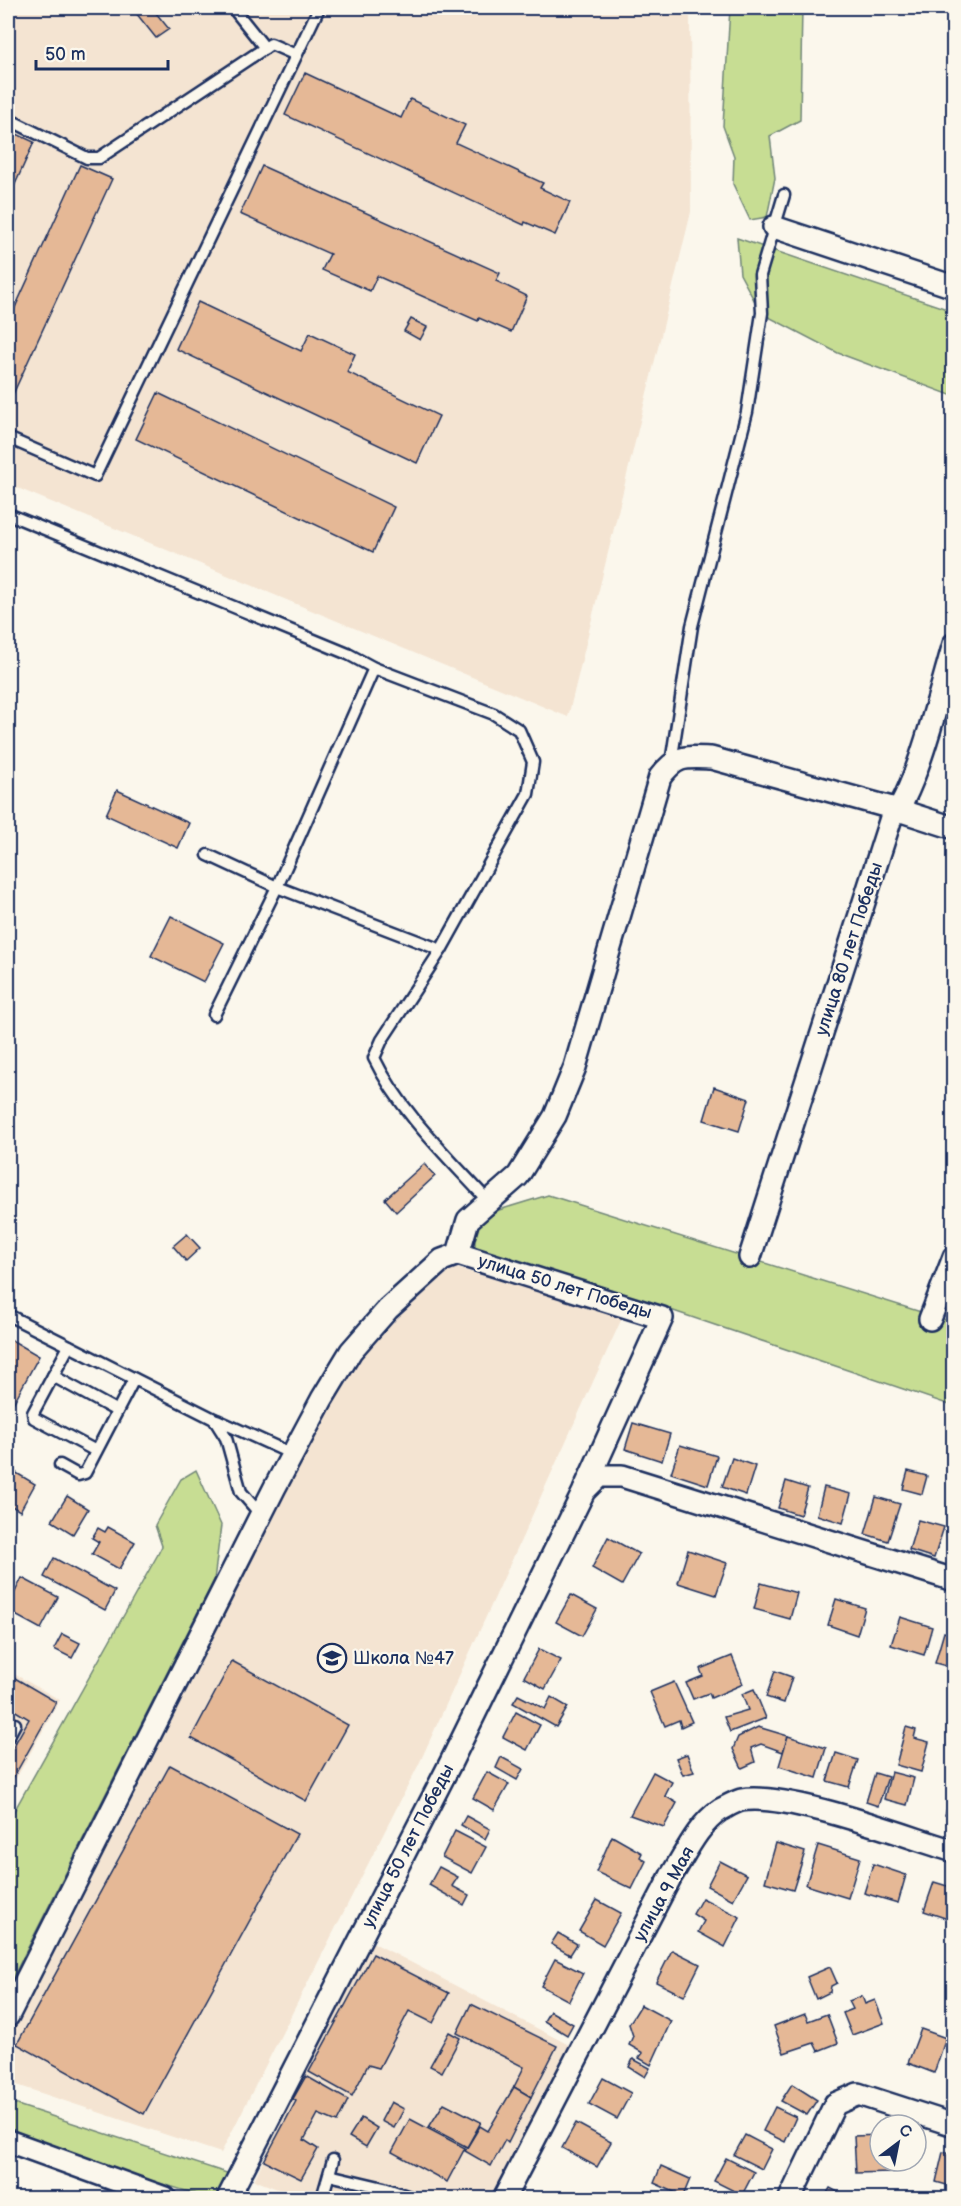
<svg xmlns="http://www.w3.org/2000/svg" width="961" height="2206" font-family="'Balsamiq Sans',sans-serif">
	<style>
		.built { fill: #f4e4d2 }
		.green { fill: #c7dd93; stroke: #718678; stroke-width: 1.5 }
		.building { fill: #e5b896; stroke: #1b2f5e; stroke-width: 1.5 }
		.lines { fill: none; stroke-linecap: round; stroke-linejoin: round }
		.service-casing { stroke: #1b2f5e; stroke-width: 15 }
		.minor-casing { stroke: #1b2f5e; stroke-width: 26 }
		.service { stroke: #fbf7ec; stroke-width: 10 }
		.minor { stroke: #fbf7ec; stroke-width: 21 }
		.labels { text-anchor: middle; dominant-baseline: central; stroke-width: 4.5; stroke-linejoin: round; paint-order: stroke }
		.street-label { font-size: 18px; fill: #1b2f5e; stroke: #fbf7ec }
		.poi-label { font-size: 18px; fill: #1b2f5e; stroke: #fbf7ec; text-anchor: start }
	</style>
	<rect width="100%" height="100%" fill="#fbf7ec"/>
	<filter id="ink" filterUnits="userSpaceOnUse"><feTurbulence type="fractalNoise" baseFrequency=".0167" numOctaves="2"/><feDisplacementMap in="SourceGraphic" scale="12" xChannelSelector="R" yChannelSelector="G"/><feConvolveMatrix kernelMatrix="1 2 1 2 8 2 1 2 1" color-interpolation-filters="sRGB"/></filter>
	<g filter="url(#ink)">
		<!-- built -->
		<g class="built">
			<polygon points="8,8 690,8 691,212 568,717 8,484"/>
			<polygon points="446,1265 623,1316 419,1764 221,2153 8,2082 8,2032 249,1553 358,1352"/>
			<polygon points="9,1671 60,1700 8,1793 8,1673"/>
			<polygon points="368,1940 569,2045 495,2198 301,2198 254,2180"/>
		</g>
		<!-- green -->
		<g class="green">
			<polygon points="730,8 802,8 800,120 770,136 775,178 767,217 750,220 733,184 734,156 723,126"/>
			<polygon points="737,238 953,311 953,396 838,353 761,313 740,274"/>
			<polygon points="548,1195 953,1322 953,1406 656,1305 634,1307 476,1260 474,1228 499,1210"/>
			<polygon points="196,1470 221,1525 214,1580 8,1987 8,1822 157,1556 162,1546 155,1525 181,1479"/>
			<polygon points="8,2102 227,2173 229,2180 222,2193 209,2198 123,2172 8,2132"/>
		</g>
		<!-- building -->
		<g class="building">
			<polygon points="132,8 152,8 169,29 156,38"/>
			<polygon points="305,73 401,118 410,99 465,125 456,143 543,183 540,188 570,202 555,235 525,222 524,225 285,115"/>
			<polygon points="8,130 34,142 8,200"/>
			<polygon points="80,165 112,179 8,405 8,323"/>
			<polygon points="262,166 500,273 496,281 527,296 511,332 479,318 478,321 377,276 370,291 322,270 330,254 240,214"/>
			<polygon points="198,302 301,351 310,333 355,354 347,372 439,416 417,463 176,349"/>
			<polygon points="411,319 427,327 420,340 404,331"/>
			<polygon points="158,393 394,507 373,552 136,439"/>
			<polygon points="117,790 189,823 178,848 106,815"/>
			<polygon points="171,916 224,943 204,982 151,956"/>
			<polygon points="714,1087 749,1099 739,1131 704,1120"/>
			<polygon points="424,1164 435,1176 396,1212 385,1199"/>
			<polygon points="187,1234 200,1248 186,1261 173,1246"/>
			<polygon points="8,1338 39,1356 8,1413"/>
			<polygon points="633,1423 670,1434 662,1461 625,1449"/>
			<polygon points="680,1445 717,1456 708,1485 671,1473"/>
			<polygon points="732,1458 755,1466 746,1495 722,1487"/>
			<polygon points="8,1468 35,1484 20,1511 8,1504"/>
			<polygon points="908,1471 927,1476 922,1494 903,1489"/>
			<polygon points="786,1481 808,1488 800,1515 778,1508"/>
			<polygon points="824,1487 851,1494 843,1523 817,1515"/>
			<polygon points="67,1496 88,1509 73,1534 52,1521"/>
			<polygon points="876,1497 900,1504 888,1541 865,1534"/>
			<polygon points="918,1520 944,1527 934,1558 909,1550"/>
			<polygon points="108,1527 135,1542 119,1569 92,1554 99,1542 92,1538 98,1528 105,1532"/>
			<polygon points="608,1537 639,1554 622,1585 592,1568"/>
			<polygon points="688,1550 727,1563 716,1595 678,1583"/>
			<polygon points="54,1558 115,1591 105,1610 44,1577"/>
			<polygon points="22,1578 58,1597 41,1629 8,1611 8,1606"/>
			<polygon points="761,1583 797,1593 790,1619 754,1609"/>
			<polygon points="571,1595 597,1609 582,1636 556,1622"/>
			<polygon points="836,1599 865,1608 857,1635 828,1625"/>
			<polygon points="900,1617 932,1627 924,1655 891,1645"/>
			<polygon points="944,1632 954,1635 954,1668 935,1663"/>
			<polygon points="62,1634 80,1643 72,1658 54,1649"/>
			<polygon points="539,1649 561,1660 545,1689 524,1677"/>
			<polygon points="732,1656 743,1684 711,1698 709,1693 693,1699 686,1683 703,1676 700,1669"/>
			<polygon points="232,1661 348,1725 306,1801 191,1738"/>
			<polygon points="775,1671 792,1677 784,1703 766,1697"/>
			<polygon points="8,1674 56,1702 8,1787 8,1756 29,1719 9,1707 8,1708"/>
			<polygon points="674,1682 692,1722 681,1727 679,1720 665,1726 650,1692"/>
			<polygon points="754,1689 766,1718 730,1732 724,1717 748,1710 742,1694"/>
			<polygon points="518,1695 545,1709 551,1697 568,1707 556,1727 513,1703"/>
			<polygon points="516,1712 540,1725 527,1750 503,1737"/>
			<polygon points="758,1727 788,1736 783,1752 761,1744 751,1748 755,1762 742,1768 733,1749 738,1737"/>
			<polygon points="906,1727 916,1730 914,1738 929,1742 921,1772 896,1765"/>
			<polygon points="788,1736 826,1748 817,1778 779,1766"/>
			<polygon points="836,1753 858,1760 849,1787 827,1781"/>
			<polygon points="687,1754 694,1772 683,1775 676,1758"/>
			<polygon points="501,1757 523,1769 517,1780 496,1768"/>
			<polygon points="170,1765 297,1834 144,2114 17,2044"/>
			<polygon points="487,1772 509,1784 494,1810 473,1798"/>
			<polygon points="653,1772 672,1782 665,1796 677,1803 664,1827 630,1815"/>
			<polygon points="891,1772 914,1778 907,1805 884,1799"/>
			<polygon points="875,1773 888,1777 878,1806 866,1802"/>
			<polygon points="953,1788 954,1788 954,1818 945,1815"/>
			<polygon points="466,1816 490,1829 485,1839 461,1825"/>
			<polygon points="455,1831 486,1847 472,1873 442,1857"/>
			<polygon points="612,1836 642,1853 640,1857 646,1861 632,1889 596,1872"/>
			<polygon points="776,1843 805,1852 793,1890 765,1882"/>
			<polygon points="818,1845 860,1858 848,1898 806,1885"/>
			<polygon points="720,1861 747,1875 733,1900 707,1886"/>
			<polygon points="873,1864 906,1875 898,1903 864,1893"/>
			<polygon points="439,1867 458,1877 452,1886 469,1895 464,1905 429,1885"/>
			<polygon points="934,1882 954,1888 954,1921 924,1911"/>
			<polygon points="702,1898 740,1917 725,1947 698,1932 704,1921 693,1914"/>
			<polygon points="597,1900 621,1913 603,1945 579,1931"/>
			<polygon points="558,1933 577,1944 570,1955 551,1944"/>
			<polygon points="672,1950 700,1964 684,1996 656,1982"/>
			<polygon points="373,1954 449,1993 433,2023 409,2011 379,2068 368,2065 352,2096 309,2072"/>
			<polygon points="555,1959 583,1973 569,2001 541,1986"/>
			<polygon points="830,1967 837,1983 831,1986 830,1992 816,1999 807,1977"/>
			<polygon points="862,1996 865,2004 875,2000 884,2023 852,2035 843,2013 853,2009 849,2001"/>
			<polygon points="471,2004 557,2046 531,2097 514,2087 524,2067 457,2033"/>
			<polygon points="641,2005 671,2021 651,2065 639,2058 643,2053 629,2045 633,2036 629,2024"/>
			<polygon points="550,2011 573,2024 567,2035 544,2021"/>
			<polygon points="805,2014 808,2021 827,2014 838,2043 818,2051 814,2043 784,2053 774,2026"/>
			<polygon points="921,2029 946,2038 934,2073 908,2063"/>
			<polygon points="449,2032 460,2038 442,2072 430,2066"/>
			<polygon points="633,2059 650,2068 645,2077 629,2067"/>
			<polygon points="306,2076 348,2100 337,2122 318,2114 304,2140 318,2149 301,2179 264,2161 296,2101 293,2099"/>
			<polygon points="603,2078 631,2093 617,2119 589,2104"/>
			<polygon points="792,2084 817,2100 807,2115 781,2101"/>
			<polygon points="514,2087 531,2097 508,2143 505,2140 491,2166 465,2151 480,2126 488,2131"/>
			<polygon points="391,2102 404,2109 394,2128 381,2121"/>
			<polygon points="444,2103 481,2122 467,2147 429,2127"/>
			<polygon points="775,2107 796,2117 785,2142 763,2131"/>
			<polygon points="361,2118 377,2128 366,2147 349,2137"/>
			<polygon points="410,2119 465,2148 447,2182 392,2152"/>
			<polygon points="576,2123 611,2142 597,2167 562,2148"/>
			<polygon points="745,2135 772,2149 762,2169 734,2155"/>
			<polygon points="880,2135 880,2161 889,2161 889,2172 856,2173 854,2136"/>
			<polygon points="943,2152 954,2155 954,2187 936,2182"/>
			<polygon points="726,2158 754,2172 742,2195 714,2181"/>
			<polygon points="661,2166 690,2179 683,2196 654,2183"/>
			<polygon points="830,2188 849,2198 824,2198"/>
		</g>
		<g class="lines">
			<!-- service casing -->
			<g class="service-casing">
				<g id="service">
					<polyline points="233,8 265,48"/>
					<polyline points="8,119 87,158 99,158 271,44 296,55"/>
					<polyline points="8,438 95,476 319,8"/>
					<path d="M 8,514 L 348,654 L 374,668 L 494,714 L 519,730 L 533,762 L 528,794 L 441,950 L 382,1040 L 374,1058 C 400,1112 448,1157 489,1202"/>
					<polyline points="671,763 692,626 747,412 762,313 760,275 784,195"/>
					<polyline points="208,855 277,887 441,950"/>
					<polyline points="214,1015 277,887 374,668"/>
					<polyline points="8,1315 214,1419 226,1438 241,1492 261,1515"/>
					<polyline points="69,1346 33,1413 34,1418 96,1451"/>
					<polyline points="53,1376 117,1411"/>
					<polyline points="217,1420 292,1454"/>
					<polyline points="60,1465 78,1475 85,1473 134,1379"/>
					<polyline points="8,1737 15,1724"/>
					<polyline points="329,2175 384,2188 413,2198"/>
					<polyline points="322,2198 333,2160"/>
				</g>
			</g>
			<!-- minor casing -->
			<g class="minor-casing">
				<g id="minor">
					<polyline points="774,227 954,287"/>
					<polyline points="458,1254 662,1318 585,1488"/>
					<path d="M 750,1257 L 891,818 C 915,797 943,680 954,644"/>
					<polyline points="930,1319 954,1257"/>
					<path d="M 8,2016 L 275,1487 L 322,1399 L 351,1351 L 388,1309 L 442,1260 L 458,1254 L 468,1220 L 518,1176 L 555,1116 L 575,1067 L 660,777 C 677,755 684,757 711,758 L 892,808 L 954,828"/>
					<polyline points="8,2141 165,2198"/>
					<polyline points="228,2198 451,1762 584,1491 599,1476 622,1476 954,1580"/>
					<path d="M 504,2198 L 671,1876 C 685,1854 698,1825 720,1810 C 726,1807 734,1802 741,1800 C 788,1792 904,1836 954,1851"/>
					<polyline points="790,2198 835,2104 858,2094 954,2125"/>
				</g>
			</g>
			<!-- service -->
			<use href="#service" class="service"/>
			<!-- minor -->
			<use href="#minor" class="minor"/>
		</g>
	</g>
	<!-- icons -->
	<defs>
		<g id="school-ring" transform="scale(1.5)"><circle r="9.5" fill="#fbf7ec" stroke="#1b2f5e" stroke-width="1.5"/><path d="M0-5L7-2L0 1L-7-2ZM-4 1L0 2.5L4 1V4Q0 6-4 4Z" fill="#1b2f5e"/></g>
	</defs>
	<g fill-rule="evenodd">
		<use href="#school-ring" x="332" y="1658"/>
	</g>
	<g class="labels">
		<!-- street labels -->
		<g class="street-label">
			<text transform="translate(849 949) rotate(-72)">улица 80 лет Победы</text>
			<text transform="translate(565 1287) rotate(17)">улица 50 лет Победы</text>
			<text transform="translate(408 1846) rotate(-63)">улица 50 лет Победы</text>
			<text transform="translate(664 1894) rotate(-61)">улица 9 Мая</text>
		</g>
		<!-- poi labels -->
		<g class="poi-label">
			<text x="353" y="1658">Школа №47</text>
		</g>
	</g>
	<!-- margin -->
	<rect width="961" height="2206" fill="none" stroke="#fbf7ec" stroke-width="30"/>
	<rect x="15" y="15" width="931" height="2176" fill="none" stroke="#1b2f5e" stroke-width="2" filter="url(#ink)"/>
	<!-- north arrow -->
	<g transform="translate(898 2143) rotate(32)"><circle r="28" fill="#fbf7ec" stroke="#a1a7b3" stroke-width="1.5"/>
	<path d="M0-4.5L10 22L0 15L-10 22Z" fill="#1b2f5e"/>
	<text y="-9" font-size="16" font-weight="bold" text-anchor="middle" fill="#1b2f5e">С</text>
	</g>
	<!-- scale -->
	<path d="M36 60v9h132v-9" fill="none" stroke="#1b2f5e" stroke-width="3"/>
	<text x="45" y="60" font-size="18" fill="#1b2f5e" stroke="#fbf7ec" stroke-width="4.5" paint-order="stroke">50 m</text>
</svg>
